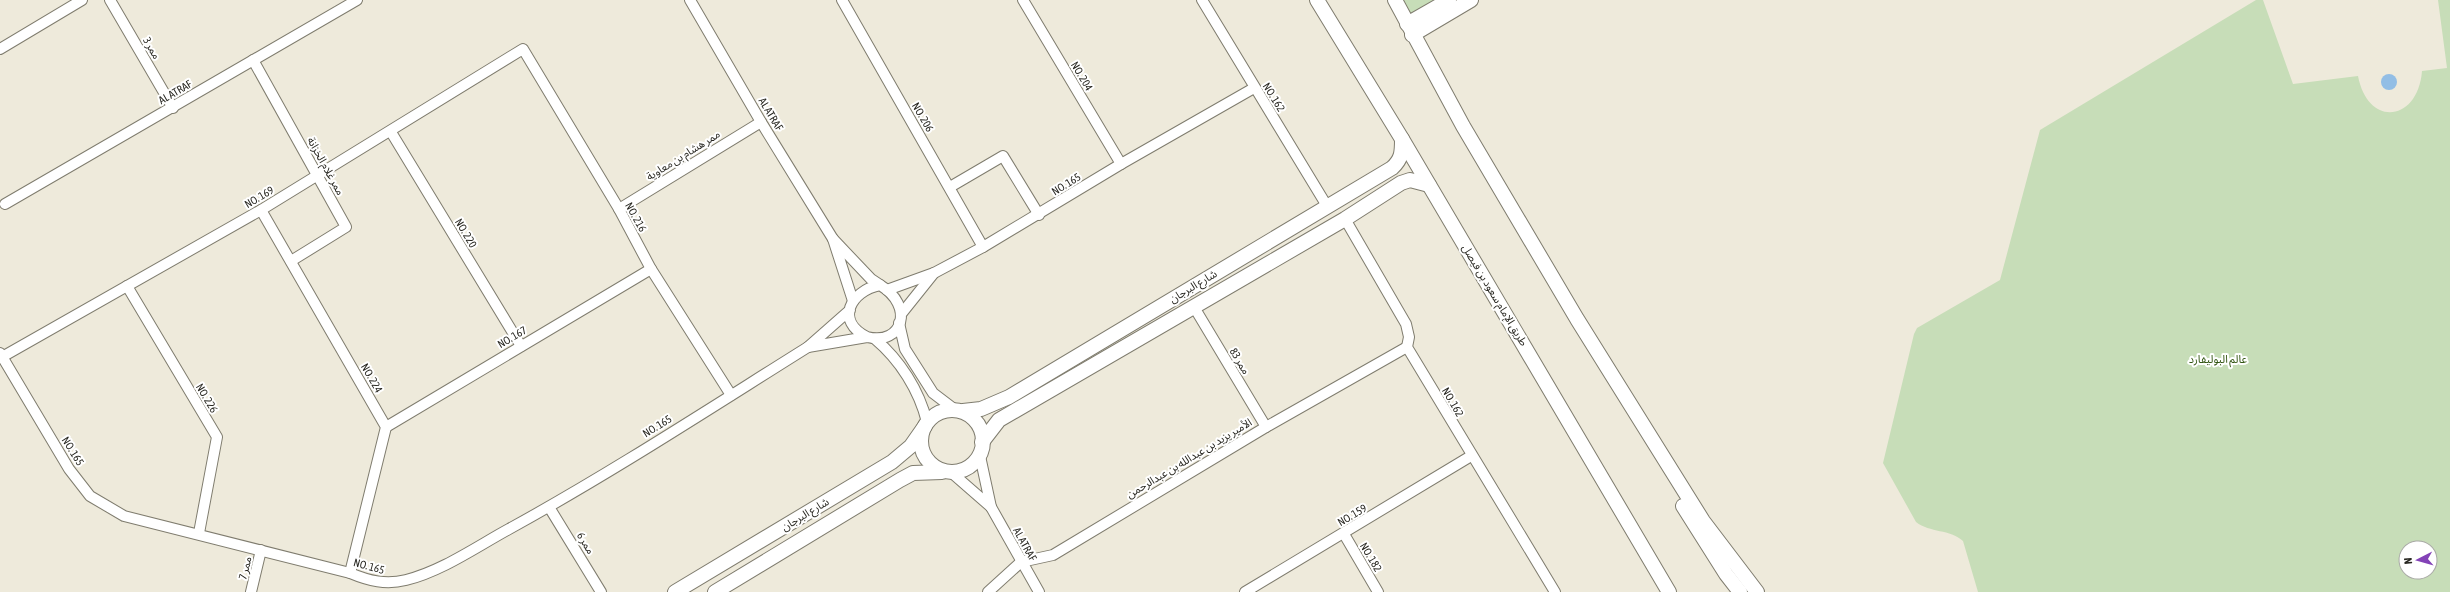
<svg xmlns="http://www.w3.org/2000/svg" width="2450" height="592" font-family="'Asap Condensed','Noto Sans Arabic',sans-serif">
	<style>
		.green { fill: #c7ddb8; fill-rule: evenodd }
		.water { fill: #92bee5 }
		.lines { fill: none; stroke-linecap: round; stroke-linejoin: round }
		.street-casing { stroke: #7f7c6e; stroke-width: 12 }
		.secondary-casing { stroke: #7f7c6e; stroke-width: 16 }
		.street { stroke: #fff; stroke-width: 10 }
		.secondary { stroke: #fff; stroke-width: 14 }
		.labels { text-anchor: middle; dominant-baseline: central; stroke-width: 4; stroke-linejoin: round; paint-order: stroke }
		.street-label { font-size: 11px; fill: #282721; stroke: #fff }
		.park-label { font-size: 11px; fill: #315410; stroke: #fff }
	</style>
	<rect width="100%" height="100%" fill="#eeeadb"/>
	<!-- green -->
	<g class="green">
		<polygon points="1400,0 1436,0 1409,16"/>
		<path d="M 2256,0 L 2263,0 L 2293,84 L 2358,76 C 2368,128 2418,122 2422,71 L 2447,68 L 2438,0 L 2450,0 L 2450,592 L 1978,592 L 1963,541 C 1950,529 1930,533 1916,522 L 1883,463 L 1914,334 L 1917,328 L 2000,280 L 2040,130 ZM 2406,548 L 2430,548 L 2430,572 L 2406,572 Z"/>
	</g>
	<!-- water -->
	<circle class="water" cx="2389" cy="82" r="8"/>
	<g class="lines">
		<!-- street casing -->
		<g class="street-casing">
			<g id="street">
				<polyline points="110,0 173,108"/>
				<polyline points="690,0 761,122 833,239"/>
				<polyline points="842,0 983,247"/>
				<polyline points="1023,0 1121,164"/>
				<polyline points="1202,0 1327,206"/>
				<polyline points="0,49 82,0"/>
				<polyline points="253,60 346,227 291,261"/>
				<polyline points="391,132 521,346"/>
				<polyline points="950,187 1003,156 1039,215"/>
				<polyline points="5,204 357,0"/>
				<polyline points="619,209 761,122"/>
				<polyline points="261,210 386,427 350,573"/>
				<polyline points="1345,219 1406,324 1409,337 1407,347 1555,592"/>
				<polyline points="127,286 217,437 199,533"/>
				<polyline points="887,290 934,273"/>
				<polyline points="853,301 833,239 871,279 880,285"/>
				<polyline points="1194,307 1266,427"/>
				<path d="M 850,310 L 808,347 L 867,337 C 903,346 915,306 880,285 C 850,291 835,321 867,337"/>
				<polyline points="902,313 934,273 983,247 1121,164 1254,88"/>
				<polyline points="899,323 905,349 933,393 954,409"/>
				<path d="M 875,339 C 900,360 919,390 927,422"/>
				<path d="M 0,353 L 69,469 L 90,496 L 124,516 L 350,573 C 369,581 386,585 406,580 C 442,571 476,547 509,529 C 611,473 709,409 808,347"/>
				<polyline points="2,357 261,210 523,49 619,209 651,269 731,395"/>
				<polyline points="386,427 651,269"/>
				<polyline points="952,473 991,507 980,456"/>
				<polyline points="549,507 601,592"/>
				<polyline points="991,507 1039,592"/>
				<polyline points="1344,534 1378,592"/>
				<polyline points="251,592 261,550"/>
				<polyline points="988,592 1021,562 1053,555 1266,427 1407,347"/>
				<polyline points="1245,592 1471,456"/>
			</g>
		</g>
		<!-- secondary casing -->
		<g class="secondary-casing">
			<g id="secondary">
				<polyline points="1317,0 1402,139 1669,592"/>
				<polyline points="1395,0 1463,126 1577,319 1703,521 1757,592"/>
				<polyline points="1407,24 1449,0"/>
				<polyline points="1412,35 1471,0"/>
				<circle cx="952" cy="441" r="31"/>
				<path d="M 963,411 L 981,409 L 1009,397 L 1392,168 C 1402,159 1402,152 1402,139"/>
				<polyline points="982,442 999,420 1345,219 1401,183 1410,180 1429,185"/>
				<polyline points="1683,506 1726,574 1740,592"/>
				<polyline points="675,592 892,462 911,446 925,426"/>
				<polyline points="715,592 900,480 913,473 942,472"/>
			</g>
		</g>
		<!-- street -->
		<use href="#street" class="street"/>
		<!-- secondary -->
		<use href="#secondary" class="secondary"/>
	</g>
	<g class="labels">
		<!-- street labels -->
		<g class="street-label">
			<text transform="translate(152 48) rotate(60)">ممر 3</text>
			<text transform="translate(1082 76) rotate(59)">NO. 204</text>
			<text transform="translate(175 92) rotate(-30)">AL ATRAF</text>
			<text transform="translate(1274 97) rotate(58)">NO. 162</text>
			<text transform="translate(771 114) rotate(59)">AL ATRAF</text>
			<text transform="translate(923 117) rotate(60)">NO. 206</text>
			<text transform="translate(683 155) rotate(-32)">ممر هشام بن معاوية</text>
			<text transform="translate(326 166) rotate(61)">ممر غلام الخزانة</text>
			<text transform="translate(1066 184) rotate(-32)">NO. 165</text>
			<text transform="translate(259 197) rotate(-31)">NO. 169</text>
			<text transform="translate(636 217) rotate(61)">NO. 216</text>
			<text transform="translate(466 233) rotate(59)">NO. 220</text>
			<text transform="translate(1193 286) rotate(-31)">شارع البرجان</text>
			<text transform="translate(1495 295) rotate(59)">طريق الإمام سعود بن فيصل</text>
			<text transform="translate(512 337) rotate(-31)">NO. 167</text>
			<text transform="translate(1240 361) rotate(59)">ممر 83</text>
			<text transform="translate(372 378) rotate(60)">NO. 224</text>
			<text transform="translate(207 398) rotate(59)">NO. 226</text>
			<text transform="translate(1453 402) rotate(60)">NO. 162</text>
			<text transform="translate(657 426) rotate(-32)">NO. 165</text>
			<text transform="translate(73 451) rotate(58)">NO. 165</text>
			<text transform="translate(1189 458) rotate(-31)">الأمير يزيد بن عبدالله بن عبدالرحمن</text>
			<text transform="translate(805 514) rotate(-31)">شارع البرجان</text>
			<text transform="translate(1352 515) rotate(-31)">NO. 159</text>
			<text transform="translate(586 543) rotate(59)">ممر 6</text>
			<text transform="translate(1025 544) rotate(61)">AL ATRAF</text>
			<text transform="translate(1371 557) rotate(59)">NO. 182</text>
			<text transform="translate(369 566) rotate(15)">NO. 165</text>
			<text transform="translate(245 568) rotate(-76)">ممر 7</text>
		</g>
		<!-- park labels -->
		<g class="park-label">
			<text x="2218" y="359">عالم البوليفارد</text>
		</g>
	</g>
	<!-- north arrow -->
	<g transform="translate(2418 560) rotate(264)"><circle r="19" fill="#ffffff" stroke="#a9a9a6"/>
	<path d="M0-3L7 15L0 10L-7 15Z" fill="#8342b7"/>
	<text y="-6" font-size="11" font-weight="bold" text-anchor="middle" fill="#282721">N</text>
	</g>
</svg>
